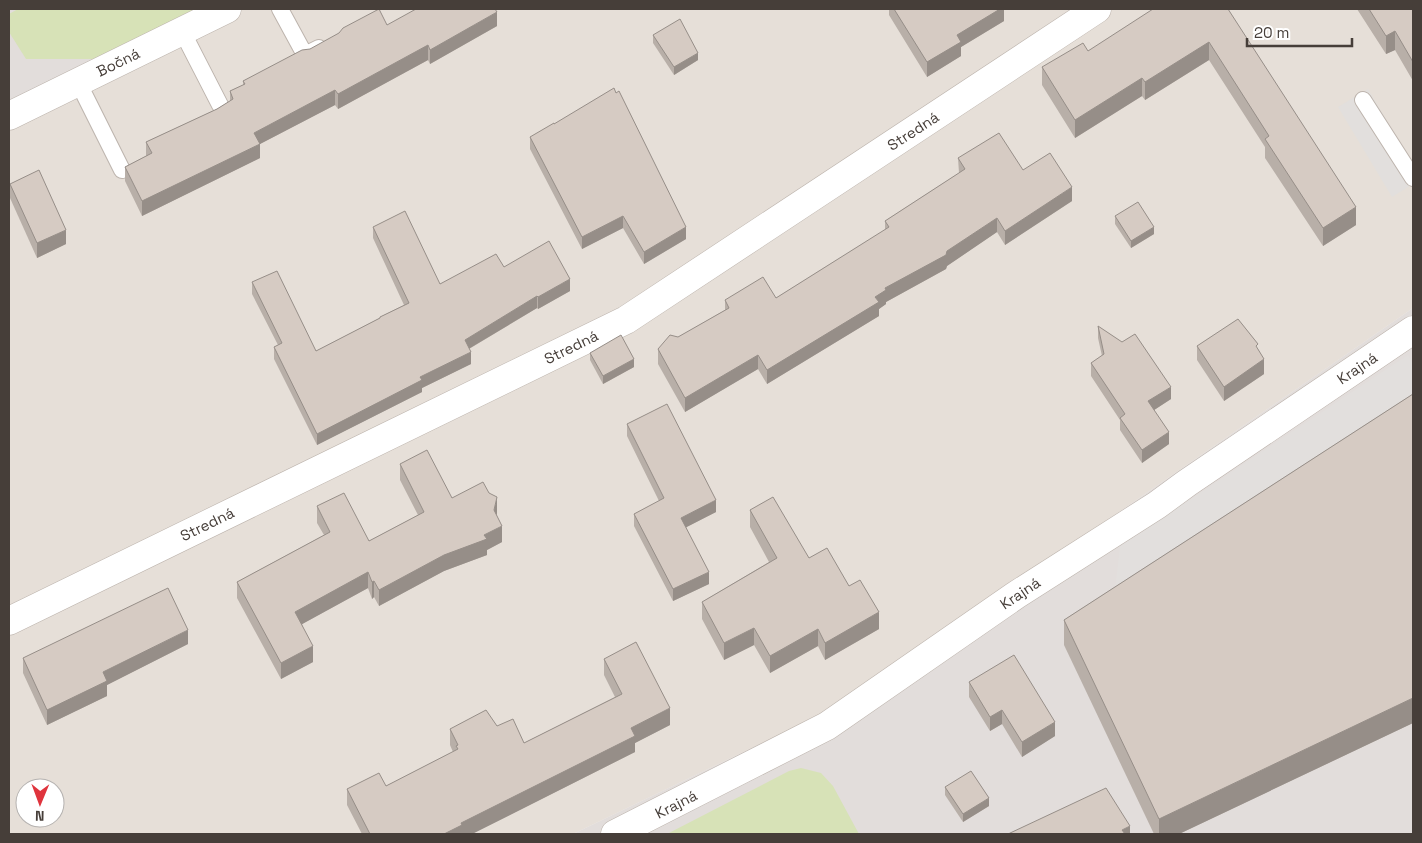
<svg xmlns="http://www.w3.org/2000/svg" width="1422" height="843" font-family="'Space Grotesk',sans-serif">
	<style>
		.residential { fill: #e6dfd8; fill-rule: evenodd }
		.industrial { fill: #e2dddb }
		.green { fill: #d7e2b7 }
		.parking { fill: #e2dfdd }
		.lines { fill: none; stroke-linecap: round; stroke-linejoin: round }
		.lane-casing { stroke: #bdb4ad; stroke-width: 18 }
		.street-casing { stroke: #bdb4ad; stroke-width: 29 }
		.lane { stroke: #fff; stroke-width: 16 }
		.street { stroke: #fff; stroke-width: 28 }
		.wall { fill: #b8afa8 }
		.shaded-wall { fill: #968e88 }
		.building { fill: #d6cbc3; stroke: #968e88 }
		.labels { text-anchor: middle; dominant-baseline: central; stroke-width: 4; stroke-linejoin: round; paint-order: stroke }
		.street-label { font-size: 15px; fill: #463e39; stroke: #fff }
	</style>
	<rect width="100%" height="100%" fill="#f3eeea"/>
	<!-- residential -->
	<path class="residential" d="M 236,9 L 1413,9 L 1413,308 L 841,705 L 573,834 L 9,834 L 9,115 ZM 25,788 L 55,788 L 55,818 L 25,818 Z"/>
	<!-- industrial -->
	<g class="industrial">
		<polygon points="9,9 236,9 9,115"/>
		<polygon points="1413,308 1413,834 573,834 841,705"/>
	</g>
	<!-- green -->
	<g class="green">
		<polygon points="18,9 195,9 190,14 98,59 26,59 9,32 9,14"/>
		<polygon points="801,768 821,773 833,786 859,834 667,834 789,771"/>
	</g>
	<!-- parking -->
	<g class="parking">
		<polygon points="1368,89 1413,165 1413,184 1392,197 1338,107"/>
		<polygon points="1408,355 1413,365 1413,396 1114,599 1120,546"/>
	</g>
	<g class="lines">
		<!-- lane casing -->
		<g class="lane-casing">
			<g id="lane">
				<polyline points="280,9 305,55 319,48"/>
				<polyline points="182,31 220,105"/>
				<polyline points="78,82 122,170"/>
				<polyline points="1363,100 1413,178"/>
			</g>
		</g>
		<!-- street casing -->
		<g class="street-casing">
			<g id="street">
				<polyline points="9,116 227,9"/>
				<polyline points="9,621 626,320 1097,9"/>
				<polyline points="615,834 827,726 1016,595 1157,505 1187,483 1413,330"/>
			</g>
		</g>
		<!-- lane -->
		<use href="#lane" class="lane"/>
		<!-- street -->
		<use href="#street" class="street"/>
	</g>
	<!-- wall -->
	<g class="wall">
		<polygon points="889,9 1004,9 1004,21 961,47 961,56 927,77 889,15"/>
		<polygon points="1228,9 1356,225 1323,246 1265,158 1265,147 1209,60 1145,100 1142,96 1075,138 1042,85 1042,67 1088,51"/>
		<polygon points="1357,9 1413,9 1413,81 1395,50 1386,54"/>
		<polygon points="387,25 497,26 430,64 428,60 338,109 335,105 260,144 260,158 142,216 125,181 125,167 146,156 146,142 217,109 230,101 230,91 243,85 243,81 310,49"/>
		<polygon points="653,35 698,60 674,75 653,43"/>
		<polygon points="530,137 686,239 644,264 623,228 582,249 530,149"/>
		<polygon points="958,158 1023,170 1072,201 1005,245 997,232 947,266 946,269 886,302 886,304 879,309 879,316 767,384 758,369 685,412 658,364 658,349 725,310 725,300 776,298 885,230 885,221 959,173"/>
		<polygon points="10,184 66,244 37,258 10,198"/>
		<polygon points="1115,216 1154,234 1131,248 1115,224"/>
		<polygon points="373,227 440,284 504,267 570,291 538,309 537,308 469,349 471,364 422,388 422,392 317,445 274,359 274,347 278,345 252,294 252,282 316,351 380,318 380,317 404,305 373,238"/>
		<polygon points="1098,326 1171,399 1154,410 1169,444 1142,463 1120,430 1120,420 1091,376 1091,363 1102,356 1098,338"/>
		<polygon points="1197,346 1258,349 1264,374 1224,401 1197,360"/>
		<polygon points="590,353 634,367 603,384 590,360"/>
		<polygon points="1413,394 1413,723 1179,834 1154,834 1064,645 1064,620"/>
		<polygon points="627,424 716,512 686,527 709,584 673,601 634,526 634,514 659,501 627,436"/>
		<polygon points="400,464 452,498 497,513 496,515 502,542 487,550 487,555 444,571 379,606 374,597 372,599 368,588 302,624 313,662 281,679 237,598 237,582 324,535 317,523 317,506 369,541 418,515 400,480"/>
		<polygon points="750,510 809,558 849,586 879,629 825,660 818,646 770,673 754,645 724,660 702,619 702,602 769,562 750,527"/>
		<polygon points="188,644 107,685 107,696 47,725 23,673 23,658"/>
		<polygon points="604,659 670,725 635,743 635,752 472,834 362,834 347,805 347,789 386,786 453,752 450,745 450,729 497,726 524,743 615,697 604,675"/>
		<polygon points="969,682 1055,736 1022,757 1002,724 990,731 969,697"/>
		<polygon points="945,787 989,806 963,822 945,795"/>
	</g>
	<!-- shaded-wall -->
	<g class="shaded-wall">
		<polygon points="998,9 1004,9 1004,21 961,47 961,56 927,77 927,62 957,35"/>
		<polygon points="497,12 497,26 430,64 430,50"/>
		<polygon points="1395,31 1395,50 1386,54 1386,36"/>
		<polygon points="1209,42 1209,60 1145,100 1145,82"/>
		<polygon points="428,45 428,60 338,109 338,94"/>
		<polygon points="698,53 698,60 674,75 674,67"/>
		<polygon points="1142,78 1142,96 1075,138 1075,120"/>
		<polygon points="335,90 335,105 260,144 260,158 142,216 142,201 254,133"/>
		<polygon points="1072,187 1072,201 1005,245 1005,231"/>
		<polygon points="1356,207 1356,225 1323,246 1323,228"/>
		<polygon points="623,216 623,228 582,249 582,237"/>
		<polygon points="997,218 997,232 947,266 946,269 886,302 886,304 879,309 879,316 767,384 767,370 875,297 885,288 947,251"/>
		<polygon points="686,227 686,239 644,264 644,252"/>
		<polygon points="1154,227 1154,234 1131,248 1131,241"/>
		<polygon points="66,230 66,244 37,258 37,243"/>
		<polygon points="570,279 570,291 538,309 538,297"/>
		<polygon points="537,296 537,308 465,351 465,340"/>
		<polygon points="471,352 471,364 422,388 422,392 317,445 317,434 420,377"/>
		<polygon points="758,355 758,369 685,412 685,398"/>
		<polygon points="634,359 634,367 603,384 603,376"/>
		<polygon points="1264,359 1264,374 1224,401 1224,387"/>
		<polygon points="1171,387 1171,399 1148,414 1148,401"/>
		<polygon points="1169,432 1169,444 1142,463 1142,450"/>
		<polygon points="497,497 497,513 494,526 494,510"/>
		<polygon points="716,500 716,512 681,530 681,518"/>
		<polygon points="502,526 502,542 487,550 487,555 444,571 379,606 379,590 444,555"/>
		<polygon points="368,572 368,588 295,628 295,612"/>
		<polygon points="709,572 709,584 673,601 673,589"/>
		<polygon points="374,581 374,597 372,599 372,582"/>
		<polygon points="879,612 879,629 825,660 825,643"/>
		<polygon points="754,628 754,645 724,660 724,643"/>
		<polygon points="818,629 818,646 770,673 770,656"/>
		<polygon points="188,630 188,644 107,685 107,696 47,725 47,710 103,672"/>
		<polygon points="313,646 313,662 281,679 281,663"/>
		<polygon points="1413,698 1413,723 1179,834 1159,834 1159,819"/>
		<polygon points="670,708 670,725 635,743 635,752 472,834 444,834 461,823 631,728"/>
		<polygon points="1002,710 1002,724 990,731 990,717"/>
		<polygon points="1055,722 1055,736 1022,757 1022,742"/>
		<polygon points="989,798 989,806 963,822 963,814"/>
		<polygon points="1130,826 1130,834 1122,834 1122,830"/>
	</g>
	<!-- building -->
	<g class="building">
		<polygon points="379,9 387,25 416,9 495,9 497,12 430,50 428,45 338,94 335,90 254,133 260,144 142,201 125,167 152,153 146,142 217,109 233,99 230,91 245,84 243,81 302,50 310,49 339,33 343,28"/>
		<polygon points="894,9 1000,9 957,35 961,42 927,62"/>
		<polygon points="1153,9 1228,9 1356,207 1323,228 1265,139 1269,136 1209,42 1145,82 1142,78 1075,120 1042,67 1083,43 1088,51"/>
		<polygon points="1369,9 1413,9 1413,62 1395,31 1386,36"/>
		<polygon points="680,19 698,53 674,67 653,35"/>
		<polygon points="614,88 616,93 619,91 686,227 644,252 623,216 582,237 530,137 554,123 554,124"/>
		<polygon points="999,133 1023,170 1050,153 1072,187 1005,231 997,218 947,251 946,255 885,288 886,290 875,297 879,302 767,370 758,355 685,398 658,349 670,335 678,337 729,308 725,300 763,277 776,298 889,227 885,221 965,169 958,158"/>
		<polygon points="39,170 66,230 37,243 10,184"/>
		<polygon points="1138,202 1154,227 1131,241 1115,216"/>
		<polygon points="405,211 440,284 496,254 504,267 549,241 570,279 538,297 537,296 465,340 471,352 420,377 422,380 317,434 274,347 282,343 252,282 277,271 316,351 380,318 380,317 409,303 373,227"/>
		<polygon points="1238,319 1258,344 1256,346 1264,359 1224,387 1197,346"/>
		<polygon points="1098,326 1122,342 1135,334 1171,387 1148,401 1169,432 1142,450 1120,418 1125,414 1091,363 1104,354"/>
		<polygon points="621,335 634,359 603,376 590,353"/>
		<polygon points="1413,394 1413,698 1159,819 1064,620"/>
		<polygon points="667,404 716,500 681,518 709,572 673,589 634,514 664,498 627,424"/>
		<polygon points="427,450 452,498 483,482 489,493 497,497 494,510 502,526 484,535 487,539 444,555 379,590 374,581 372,582 368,572 295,612 313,646 281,663 237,582 330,532 317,506 344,493 369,541 424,512 400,464"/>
		<polygon points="773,497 809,558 827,548 849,586 860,580 879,612 825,643 818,629 770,656 754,628 724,643 702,602 777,558 750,510"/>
		<polygon points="168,588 188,630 103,672 107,681 47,710 23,658"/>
		<polygon points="636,642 670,708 631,728 635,736 461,823 462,825 444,834 370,834 347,789 379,773 386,786 458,749 456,746 458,745 450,729 486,710 497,726 513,719 524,743 622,694 604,659"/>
		<polygon points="1014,655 1055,722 1022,742 1002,710 990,717 969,682"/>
		<polygon points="971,771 989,798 963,814 945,787"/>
		<polygon points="1106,788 1130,826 1122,830 1125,834 1008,834"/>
	</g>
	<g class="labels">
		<!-- street labels -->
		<g class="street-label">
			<text transform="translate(118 62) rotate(-26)">Bočná</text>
			<text transform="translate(913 131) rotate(-33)">Stredná</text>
			<text transform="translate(571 347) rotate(-26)">Stredná</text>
			<text transform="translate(1357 368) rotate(-34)">Krajná</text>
			<text transform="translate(207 524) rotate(-26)">Stredná</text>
			<text transform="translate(1020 593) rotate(-34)">Krajná</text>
			<text transform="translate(676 804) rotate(-27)">Krajná</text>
		</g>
	</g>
	<!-- border -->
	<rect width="1422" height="843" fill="none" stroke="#463e39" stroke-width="20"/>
	<!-- north arrow -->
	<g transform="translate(40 803) rotate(181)"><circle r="24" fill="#ffffff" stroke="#b5b2b0"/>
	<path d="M0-4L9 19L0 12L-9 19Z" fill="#df343d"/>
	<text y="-8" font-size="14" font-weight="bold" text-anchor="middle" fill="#463e39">N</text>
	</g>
	<!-- scale -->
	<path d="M1247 38v8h105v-8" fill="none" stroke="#463e39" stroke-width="2.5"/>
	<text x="1254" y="38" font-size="15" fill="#463e39" stroke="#ffffff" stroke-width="4" paint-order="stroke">20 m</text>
</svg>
